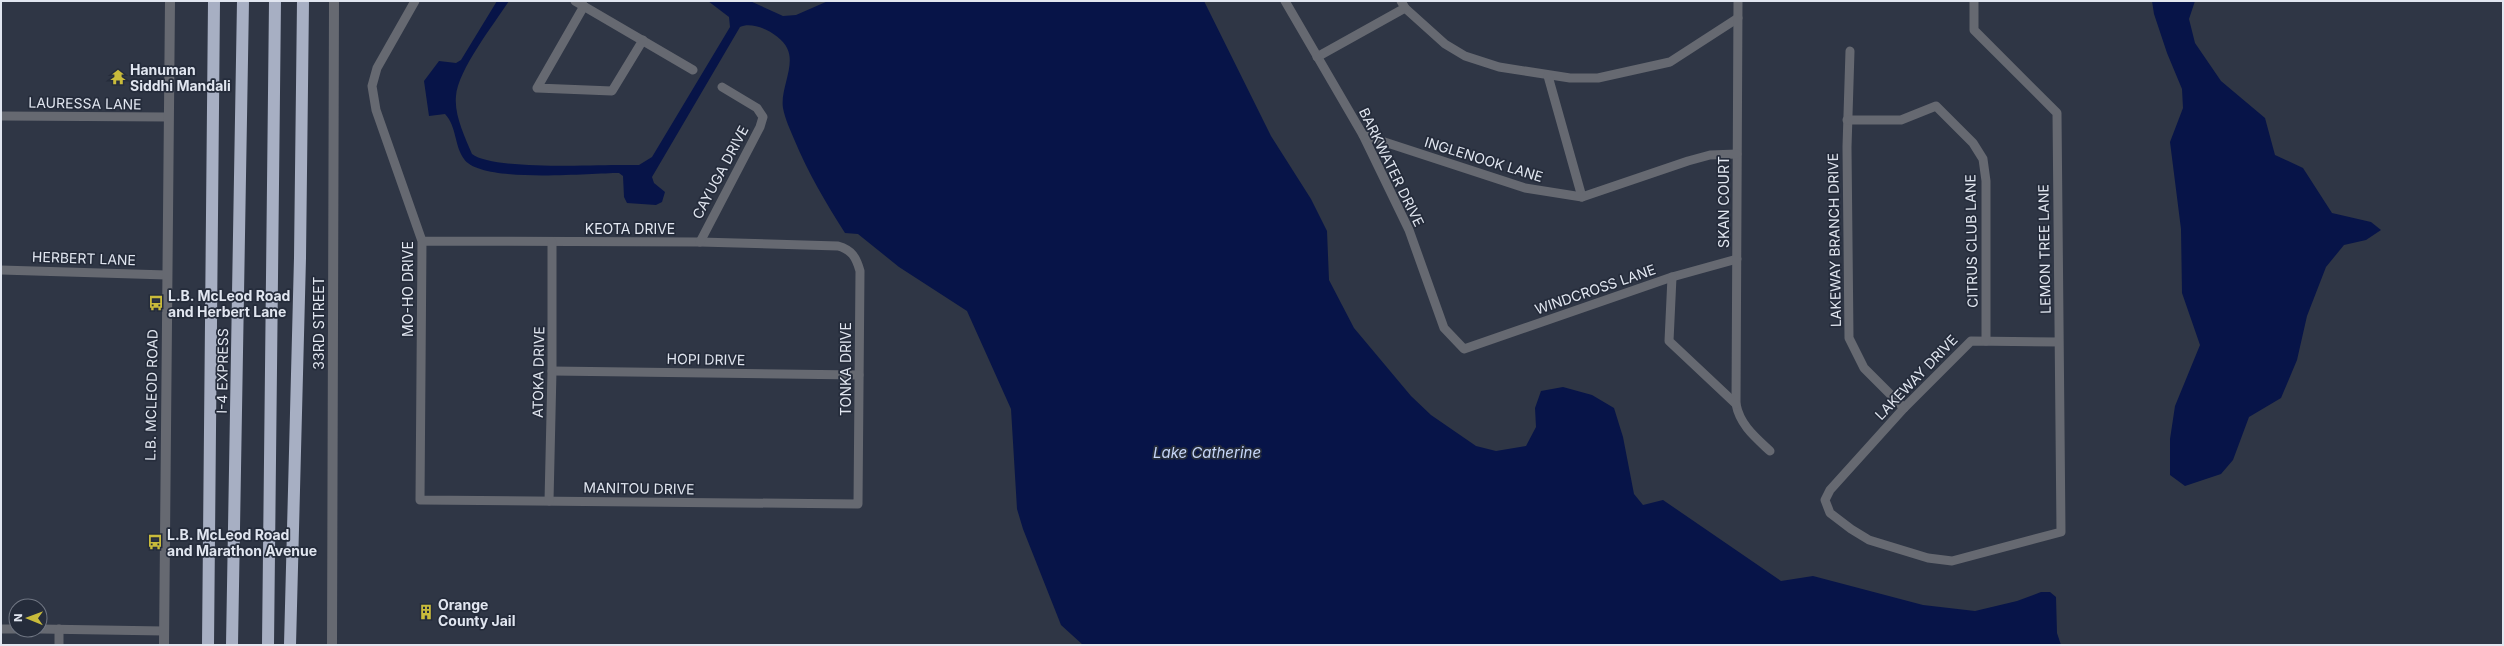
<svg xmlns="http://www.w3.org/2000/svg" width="2504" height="646" font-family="Inter,sans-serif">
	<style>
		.water { fill: #071448 }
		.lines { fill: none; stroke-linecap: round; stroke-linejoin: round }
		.minor { stroke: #666971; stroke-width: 9 }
		.tertiary { stroke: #666971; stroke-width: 10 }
		.motorway { stroke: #a7afc3; stroke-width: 12 }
		.labels { text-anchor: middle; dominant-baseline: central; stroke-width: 3.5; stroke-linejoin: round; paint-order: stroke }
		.poi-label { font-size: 14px; font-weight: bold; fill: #e1e6f0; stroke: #252c3b; text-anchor: start }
		.street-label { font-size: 14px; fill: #e1e6f0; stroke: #252c3b }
		.water-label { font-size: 15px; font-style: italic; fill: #c6d6f8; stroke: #252c3b }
	</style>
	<rect width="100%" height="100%" fill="#2f3645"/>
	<!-- water -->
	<g class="water">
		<path d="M 497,1 L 509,1 C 494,24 458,70 456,96 C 454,115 465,137 472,154 C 492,170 593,165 622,165 L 639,165 L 652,157 L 730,27 L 729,17 L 708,1 L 750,1 L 783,16 L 796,15 L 828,1 L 1204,1 L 1271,136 L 1311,199 L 1327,231 L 1329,280 L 1354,328 L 1411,396 L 1431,415 L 1476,446 L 1496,451 L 1526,446 L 1536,427 L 1535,408 L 1541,391 L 1563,387 L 1592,395 L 1614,408 L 1623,437 L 1634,494 L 1643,505 L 1663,500 L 1781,581 L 1813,576 L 1923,605 L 1975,611 L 2017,601 L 2041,592 L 2050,592 L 2056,597 L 2057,633 L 2061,645 L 1083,645 L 1061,625 L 1023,529 L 1017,509 L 1011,409 L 967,311 L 899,267 L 858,234 L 845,233 C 826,203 808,173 794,139 C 790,129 785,119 783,108 C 780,89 796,65 787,48 C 781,35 754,20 740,27 L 652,177 L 654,183 L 665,192 L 662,202 L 656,205 L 627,203 L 624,197 L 623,176 L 619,173 C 588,173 481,184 464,159 C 454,145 457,127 445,114 L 429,116 L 424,81 L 439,61 L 456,63 L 461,60 Z"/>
		<polygon points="2152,1 2195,1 2189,19 2195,43 2221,81 2265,118 2275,155 2303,168 2332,213 2371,222 2381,230 2366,240 2344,245 2326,267 2307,316 2297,360 2281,398 2249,417 2233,460 2221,474 2185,486 2170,475 2170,439 2175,406 2200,345 2182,293 2181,229 2170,142 2183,108 2182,89 2167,53 2154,14"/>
	</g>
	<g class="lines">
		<!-- minor -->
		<g class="minor">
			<path d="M 415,1 L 377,68 L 372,86 L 376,110 L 422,241 L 420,500 L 858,504 L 860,271 C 856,257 852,250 838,246 L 700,242 L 422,241"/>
			<polyline points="575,1 693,70"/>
			<polyline points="1285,1 1363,135 1409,230 1444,328 1464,349 1672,277 1737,259"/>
			<polyline points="1401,1 1405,8 1445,44 1465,56 1499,67 1570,78 1598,78 1670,62 1738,18"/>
			<path d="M 1738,1 L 1736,404 C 1740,425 1755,437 1770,451"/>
			<polyline points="1974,1 1974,30 2057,113 2061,532 1952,561 1928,558 1869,540 1851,529 1830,513 1825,500 1830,490 1904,408 1971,341 2059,342"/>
			<polyline points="584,6 537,88 612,91 643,40"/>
			<polyline points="1850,51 1847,147 1849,338 1864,368 1904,408"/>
			<polyline points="1317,57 1405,8"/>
			<polyline points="1548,76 1582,197"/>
			<polyline points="1,116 168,117"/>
			<polyline points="1847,120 1901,120 1936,106 1973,143 1983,159 1986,181 1986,341"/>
			<polyline points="1363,135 1525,188 1582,197 1688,161 1710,155 1737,154"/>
			<polyline points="700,242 760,127 763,117 757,108 722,87"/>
			<polyline points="1,270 167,275"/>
			<polyline points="1672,277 1669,341 1736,404"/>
			<polyline points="552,371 859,375"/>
			<polyline points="549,501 552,371 552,242"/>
			<polyline points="1,629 16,629"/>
			<polyline points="40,629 164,631"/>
			<polyline points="59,629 59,645"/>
		</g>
		<!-- tertiary -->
		<g class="tertiary">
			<polyline points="164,645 170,1"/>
			<polyline points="332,645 334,1"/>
		</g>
		<!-- motorway -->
		<g class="motorway">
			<polyline points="208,645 214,1"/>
			<polyline points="232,645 243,1"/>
			<polyline points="268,645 275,1"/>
			<polyline points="290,645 300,258 303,1"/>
		</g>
	</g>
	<!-- icons -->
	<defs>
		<g id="temple-bare" transform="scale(1.2)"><path d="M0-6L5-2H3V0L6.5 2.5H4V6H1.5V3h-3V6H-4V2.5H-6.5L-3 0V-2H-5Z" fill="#c9bb3b" stroke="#252c3b" stroke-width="2.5" paint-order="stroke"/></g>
		<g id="bus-bare" transform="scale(1.2)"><path d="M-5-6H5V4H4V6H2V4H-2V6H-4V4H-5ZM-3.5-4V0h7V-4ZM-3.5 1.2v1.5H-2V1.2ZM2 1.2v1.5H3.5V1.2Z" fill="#c9bb3b" stroke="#252c3b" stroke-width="2.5" paint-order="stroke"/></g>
		<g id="building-bare" transform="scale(1.2)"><path d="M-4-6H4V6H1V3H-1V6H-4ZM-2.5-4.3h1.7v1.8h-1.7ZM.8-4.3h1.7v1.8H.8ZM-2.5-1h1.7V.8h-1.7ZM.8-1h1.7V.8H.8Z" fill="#c9bb3b" stroke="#252c3b" stroke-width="2.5" paint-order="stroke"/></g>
	</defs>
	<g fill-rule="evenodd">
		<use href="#temple-bare" x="118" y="77"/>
		<use href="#bus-bare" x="156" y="303"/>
		<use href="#bus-bare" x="155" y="542"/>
		<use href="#building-bare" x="426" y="612"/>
	</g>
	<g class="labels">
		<!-- poi labels -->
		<g class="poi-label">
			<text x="130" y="69">Hanuman<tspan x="130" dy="16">Siddhi Mandali</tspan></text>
			<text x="168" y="295">L.B. McLeod Road<tspan x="168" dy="16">and Herbert Lane</tspan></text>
			<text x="167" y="534">L.B. McLeod Road<tspan x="167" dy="16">and Marathon Avenue</tspan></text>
			<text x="438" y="604">Orange<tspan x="438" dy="16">County Jail</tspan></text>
		</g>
		<!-- street labels -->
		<g class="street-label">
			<text transform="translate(85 103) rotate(1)">LAURESSA LANE</text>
			<text transform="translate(1484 159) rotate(17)">INGLENOOK LANE</text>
			<text transform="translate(1392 167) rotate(64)">BARKWATER DRIVE</text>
			<text transform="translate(720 172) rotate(-62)">CAYUGA DRIVE</text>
			<text transform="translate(1723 202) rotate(-90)">SKAN COURT</text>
			<text x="630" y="228">KEOTA DRIVE</text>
			<text transform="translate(1834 240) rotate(-91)">LAKEWAY BRANCH DRIVE</text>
			<text transform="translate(1971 241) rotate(-91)">CITRUS CLUB LANE</text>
			<text transform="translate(2044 249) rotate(-91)">LEMON TREE LANE</text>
			<text transform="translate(84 258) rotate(2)">HERBERT LANE</text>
			<text transform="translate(407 289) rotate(-90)">MO-HO DRIVE</text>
			<text transform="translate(1595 289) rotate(-19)">WINDCROSS LANE</text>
			<text transform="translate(318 323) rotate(-90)">33RD STREET</text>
			<text transform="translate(706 359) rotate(1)">HOPI DRIVE</text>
			<text transform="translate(845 369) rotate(-90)">TONKA DRIVE</text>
			<text transform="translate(222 371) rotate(-89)">I-4 EXPRESS</text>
			<text transform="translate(538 372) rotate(-89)">ATOKA DRIVE</text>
			<text transform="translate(1916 377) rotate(-46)">LAKEWAY DRIVE</text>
			<text transform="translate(151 395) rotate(-89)">L.B. MCLEOD ROAD</text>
			<text transform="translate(639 488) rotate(1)">MANITOU DRIVE</text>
		</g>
		<!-- water labels -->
		<g class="water-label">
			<text x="1207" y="452">Lake Catherine</text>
		</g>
	</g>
	<!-- border -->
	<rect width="2504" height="646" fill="none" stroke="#e1e6f0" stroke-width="4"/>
	<!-- north arrow -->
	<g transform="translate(28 618) rotate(271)"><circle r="19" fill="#252c3b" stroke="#707683"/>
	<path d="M0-3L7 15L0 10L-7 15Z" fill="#c9bb3b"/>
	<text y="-6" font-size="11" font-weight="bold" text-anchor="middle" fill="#e1e6f0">N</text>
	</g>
</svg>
